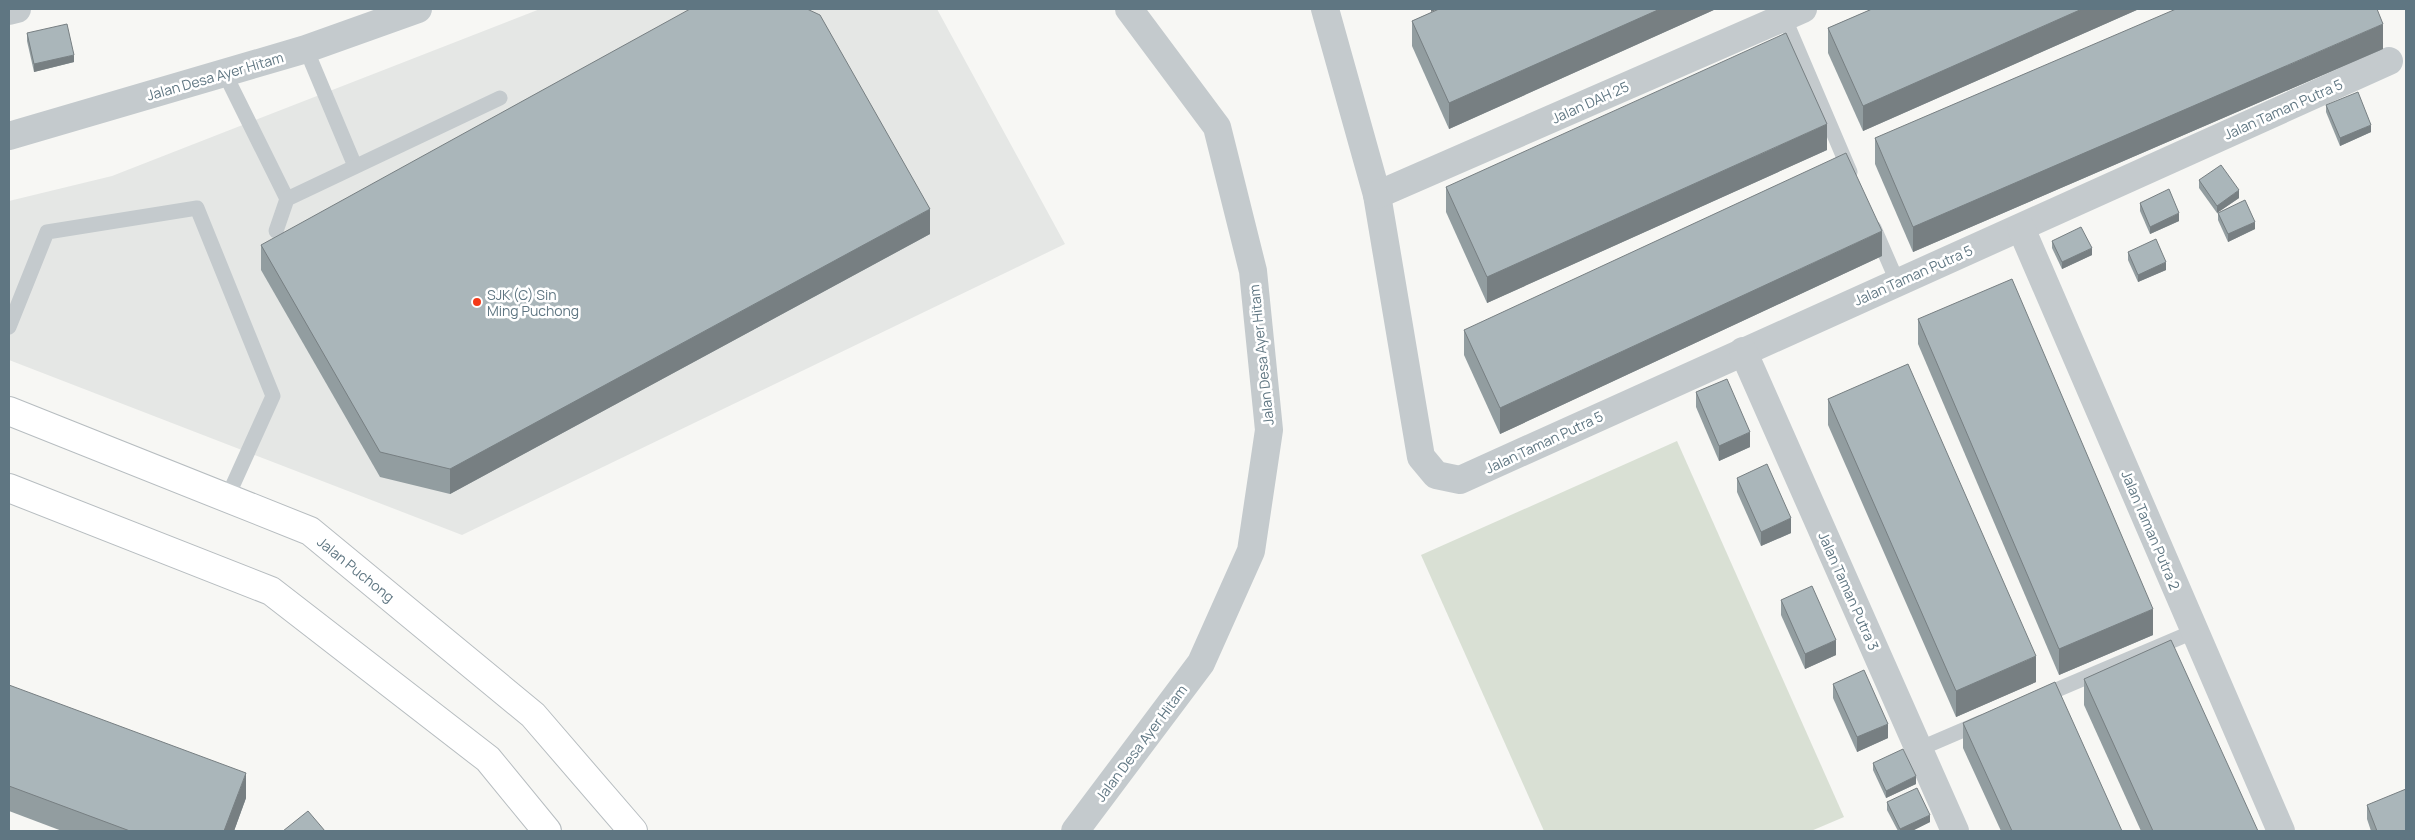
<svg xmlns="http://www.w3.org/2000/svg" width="2415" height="840" font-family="Manrope,sans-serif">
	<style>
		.built { fill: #e5e7e5 }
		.green { fill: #d9e0d4 }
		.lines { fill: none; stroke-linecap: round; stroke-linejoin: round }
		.primary-casing { stroke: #b7bdc0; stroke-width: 30 }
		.service { stroke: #c4cacd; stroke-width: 15 }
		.minor { stroke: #c4cacd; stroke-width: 28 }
		.primary { stroke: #fff; stroke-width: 28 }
		.wall { fill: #929da0 }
		.shaded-wall { fill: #777f82 }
		.building { fill: #aab6ba; stroke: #777f82 }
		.poi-dot { fill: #f43817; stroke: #fff; stroke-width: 2 }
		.labels { text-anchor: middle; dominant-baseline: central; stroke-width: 5; stroke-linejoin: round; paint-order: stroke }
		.street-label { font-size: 14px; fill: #5f7682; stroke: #fff }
		.poi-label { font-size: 14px; fill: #5f7682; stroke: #fff; text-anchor: start }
	</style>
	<rect width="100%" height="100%" fill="#f7f7f4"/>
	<!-- built -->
	<polygon class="built" points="540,9 937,9 1065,244 462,535 9,360 9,201 112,176"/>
	<!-- green -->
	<polygon class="green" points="1677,441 1844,817 1811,831 1544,831 1421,555"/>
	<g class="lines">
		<!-- primary casing -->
		<g class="primary-casing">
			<g id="primary">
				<polyline points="9,411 310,531 533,715 633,831"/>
				<polyline points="9,488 271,591 488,759 547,831"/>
			</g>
		</g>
		<!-- service -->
		<g class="service">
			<polyline points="1784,17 1850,172"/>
			<polyline points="306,49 355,166"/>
			<polyline points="225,74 287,199"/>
			<polyline points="1874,228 1897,281"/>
			<polyline points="276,231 287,199 500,98"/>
			<polyline points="9,327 47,232 197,208 273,396 227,498"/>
			<polyline points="2040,697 2195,631"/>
			<polyline points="1919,749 1982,722"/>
		</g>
		<!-- minor -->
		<g class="minor">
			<polyline points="1325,9 1377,195 1421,457 1436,475 1460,480 2389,61"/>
			<polyline points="9,11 17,9"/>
			<polyline points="9,136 306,49 418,9"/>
			<polyline points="1377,195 1803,9"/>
			<polyline points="2021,228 2281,831"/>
			<polyline points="1743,351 1955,831"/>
			<polyline points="1075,831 1201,663 1251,551 1269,430 1253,271 1217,127 1129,9"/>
		</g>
		<!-- primary -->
		<use href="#primary" class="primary"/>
	</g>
	<!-- wall -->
	<g class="wall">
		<polygon points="1439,9 1716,9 1449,129 1412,46 1412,21"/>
		<polygon points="1872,9 2139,9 1863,131 1828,53 1828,28"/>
		<polygon points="27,33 74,62 34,72 27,41"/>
		<polygon points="2383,49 1913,252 1875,164 1875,138"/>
		<polygon points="2326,105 2371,132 2340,146 2326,112"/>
		<polygon points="1827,150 1487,303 1446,212 1446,187"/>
		<polygon points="2199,180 2239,198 2217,213 2199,188"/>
		<polygon points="2140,203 2179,221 2150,234 2140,211"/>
		<polygon points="2218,213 2255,229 2228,242 2218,220"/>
		<polygon points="930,234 450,494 380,477 261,270 261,245"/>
		<polygon points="2052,241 2092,255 2062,269 2052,248"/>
		<polygon points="2128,252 2166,270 2138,282 2128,260"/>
		<polygon points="1882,256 1500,434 1464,355 1464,330"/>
		<polygon points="1918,319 2153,635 2059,675 1918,344"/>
		<polygon points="1696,392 1750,447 1719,461 1696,407"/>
		<polygon points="1828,399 2036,682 1956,717 1828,425"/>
		<polygon points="1737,478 1791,533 1761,546 1737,492"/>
		<polygon points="1781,600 1836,655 1805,669 1781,615"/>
		<polygon points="2084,679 2258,831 2141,831 2084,705"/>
		<polygon points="1833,684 1888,738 1857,752 1833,698"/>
		<polygon points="9,685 246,798 234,831 62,831 9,811"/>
		<polygon points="1963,723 2122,831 2001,831 1963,748"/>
		<polygon points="1873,763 1916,784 1886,798 1873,770"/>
		<polygon points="1887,802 1930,822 1912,831 1898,831 1887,810"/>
		<polygon points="2367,805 2406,831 2371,831 2367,819"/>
	</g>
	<!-- shaded-wall -->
	<g class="shaded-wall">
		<polygon points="1431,9 1439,9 1431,12"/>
		<polygon points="1660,9 1716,9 1449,129 1449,103"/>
		<polygon points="2082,9 2139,9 1863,131 1863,106"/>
		<polygon points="2383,24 2383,49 1913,252 1913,227"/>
		<polygon points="74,55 74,62 34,72 34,64"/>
		<polygon points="1827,124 1827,150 1487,303 1487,277"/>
		<polygon points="2371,125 2371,132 2340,146 2340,138"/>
		<polygon points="2239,190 2239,198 2217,213 2217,206"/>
		<polygon points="930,209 930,234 450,494 450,469"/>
		<polygon points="2179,213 2179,221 2150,234 2150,227"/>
		<polygon points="2255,222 2255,229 2228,242 2228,234"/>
		<polygon points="1882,231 1882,256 1500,434 1500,408"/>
		<polygon points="2092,248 2092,255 2062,269 2062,262"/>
		<polygon points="2166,262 2166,270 2138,282 2138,275"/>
		<polygon points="1750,432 1750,447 1719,461 1719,446"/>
		<polygon points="1791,518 1791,533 1761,546 1761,532"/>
		<polygon points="2153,609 2153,635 2059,675 2059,649"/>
		<polygon points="1836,640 1836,655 1805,669 1805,654"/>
		<polygon points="2036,656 2036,682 1956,717 1956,691"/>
		<polygon points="1888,724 1888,738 1857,752 1857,737"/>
		<polygon points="246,773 246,798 234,831 224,831"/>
		<polygon points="1916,776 1916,784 1886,798 1886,791"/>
		<polygon points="1930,815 1930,822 1912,831 1900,831 1900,829"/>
	</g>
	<!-- building -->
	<g class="building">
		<polygon points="690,9 807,9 820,15 930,209 450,469 380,452 261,245"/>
		<polygon points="1439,9 1660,9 1449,103 1412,21"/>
		<polygon points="1872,9 2082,9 1863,106 1828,28"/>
		<polygon points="2176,9 2377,9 2383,24 1913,227 1875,138"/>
		<polygon points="67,24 74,55 34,64 27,33"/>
		<polygon points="1786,33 1827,124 1487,277 1446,187"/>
		<polygon points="2358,92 2371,125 2340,138 2326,105"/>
		<polygon points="1846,153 1882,231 1500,408 1464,330"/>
		<polygon points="2221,165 2239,190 2217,206 2199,180"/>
		<polygon points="2169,189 2179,213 2150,227 2140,203"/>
		<polygon points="2245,200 2255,222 2228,234 2218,213"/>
		<polygon points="2081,227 2092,248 2062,262 2052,241"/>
		<polygon points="2156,239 2166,262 2138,275 2128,252"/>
		<polygon points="2012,279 2153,609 2059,649 1918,319"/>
		<polygon points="1908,364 2036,656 1956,691 1828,399"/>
		<polygon points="1727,379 1750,432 1719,446 1696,392"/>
		<polygon points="1767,464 1791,518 1761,532 1737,478"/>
		<polygon points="1812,586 1836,640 1805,654 1781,600"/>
		<polygon points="2171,640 2258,831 2153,831 2084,679"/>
		<polygon points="1864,670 1888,724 1857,737 1833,684"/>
		<polygon points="2055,682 2122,831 2012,831 1963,723"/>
		<polygon points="9,685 246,773 224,831 130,831 9,786"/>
		<polygon points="1903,749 1916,776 1886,791 1873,763"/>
		<polygon points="1917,788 1930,815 1900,829 1887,802"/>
		<polygon points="2406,789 2406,831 2377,831 2367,805"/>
		<polygon points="308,811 325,831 283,831"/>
	</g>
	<!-- markers -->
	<circle class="poi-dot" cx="477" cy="302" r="5"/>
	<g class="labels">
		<!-- street labels -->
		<g class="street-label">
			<text transform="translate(215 76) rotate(-16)">Jalan Desa Ayer Hitam</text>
			<text transform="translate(1590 102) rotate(-24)">Jalan DAH 25</text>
			<text transform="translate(2283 109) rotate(-24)">Jalan Taman Putra 5</text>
			<text transform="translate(1913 275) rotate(-24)">Jalan Taman Putra 5</text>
			<text transform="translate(1261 355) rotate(-96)">Jalan Desa Ayer Hitam</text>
			<text transform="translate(1544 442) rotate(-25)">Jalan Taman Putra 5</text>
			<text transform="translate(2151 530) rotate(67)">Jalan Taman Putra 2</text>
			<text transform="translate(356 569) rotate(39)">Jalan Puchong</text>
			<text transform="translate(1849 591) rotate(66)">Jalan Taman Putra 3</text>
			<text transform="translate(1141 743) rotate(-53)">Jalan Desa Ayer Hitam</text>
		</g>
		<!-- poi labels -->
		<g class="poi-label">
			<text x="487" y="294">SJK (C) Sin<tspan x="487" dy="16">Ming Puchong</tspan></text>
		</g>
	</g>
	<!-- border -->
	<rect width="2415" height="840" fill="none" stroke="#5f7682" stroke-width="20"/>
</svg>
